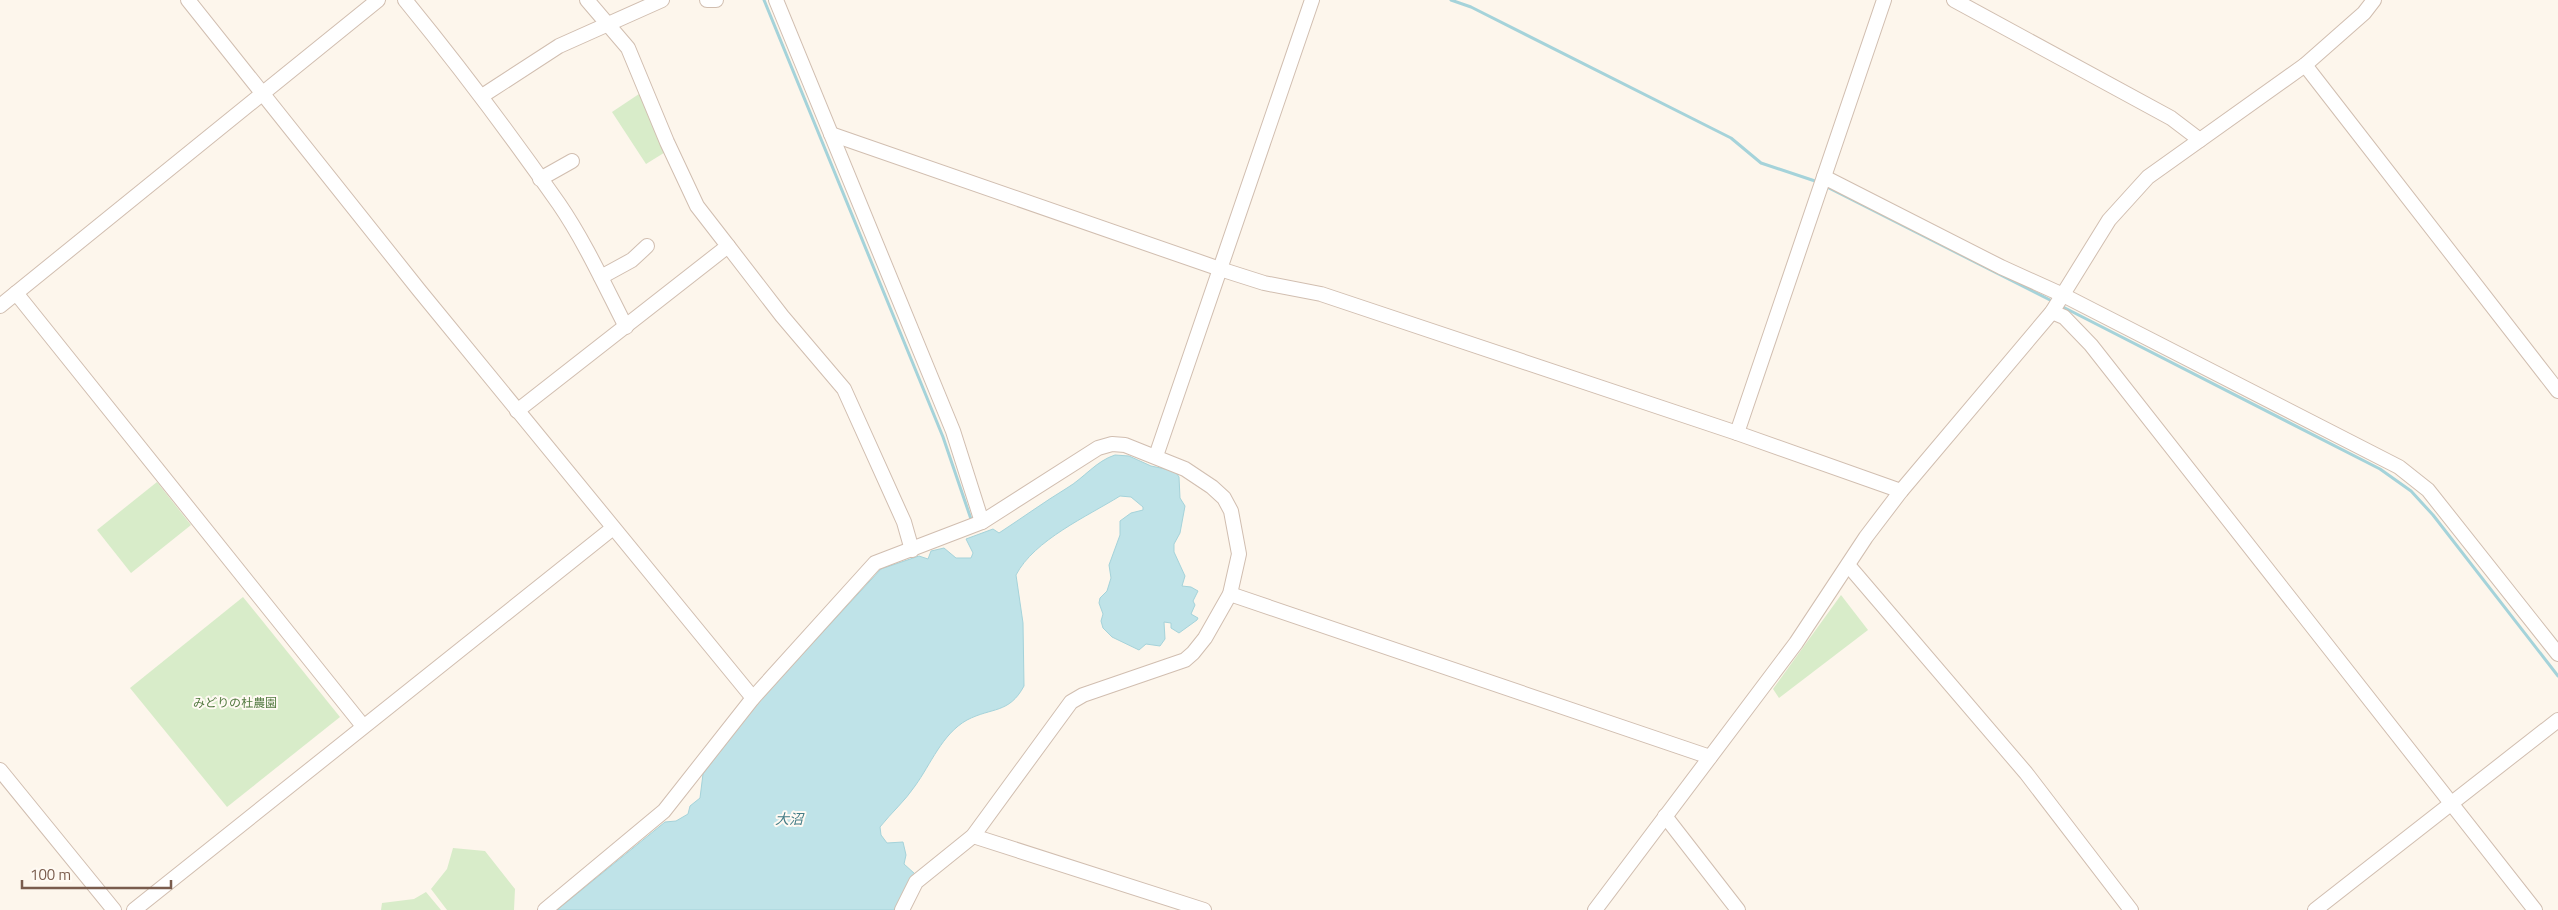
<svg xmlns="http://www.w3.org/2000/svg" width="2558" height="910" font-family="'Titillium Web','Noto Sans JP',sans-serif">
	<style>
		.green { fill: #d8ecc9 }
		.water { fill: #bfe3e8; stroke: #a5d3da }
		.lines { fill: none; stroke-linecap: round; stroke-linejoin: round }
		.stream { stroke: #a5d3da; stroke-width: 3 }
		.minor-casing { stroke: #d1beb0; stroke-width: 16 }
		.minor { stroke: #fff; stroke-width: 14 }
		.labels { text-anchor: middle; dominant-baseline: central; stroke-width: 4; stroke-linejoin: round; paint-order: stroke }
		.park-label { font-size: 12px; fill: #537a41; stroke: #fffaf3 }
		.water-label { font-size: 14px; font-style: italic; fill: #437c86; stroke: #fffaf3 }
	</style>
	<rect width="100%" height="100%" fill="#fdf6ec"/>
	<!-- green -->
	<g class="green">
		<polygon points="642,92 667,151 646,164 612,112"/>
		<polygon points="157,482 191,525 131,573 97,530"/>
		<polygon points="1841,595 1868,630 1779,698 1773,689"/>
		<polygon points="243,597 340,717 227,807 130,688"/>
		<polygon points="453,848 485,851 515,889 514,910 447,910 431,889 447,869"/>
		<polygon points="426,892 441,910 381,910 382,903 414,899"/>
	</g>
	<!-- water -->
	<path class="water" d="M 1115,455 L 1129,456 L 1151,466 L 1175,471 L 1179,477 L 1180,498 L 1185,506 L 1180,533 L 1174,544 L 1174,552 L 1185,576 L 1182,586 L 1191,587 L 1198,591 L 1193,601 L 1195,605 L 1191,614 L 1198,618 L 1197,620 L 1179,633 L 1171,628 L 1171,623 L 1164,622 L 1165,639 L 1160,646 L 1146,644 L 1139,650 L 1112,637 L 1103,628 L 1101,621 L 1103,614 L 1099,603 L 1100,598 L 1107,591 L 1111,578 L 1109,565 L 1120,535 L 1120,521 L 1131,513 L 1143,510 L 1143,507 L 1131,497 L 1120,496 C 1088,516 1034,540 1016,575 L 1023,623 L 1024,686 C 1009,714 992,707 967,720 C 942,734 931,764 915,786 C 905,801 891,813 880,827 L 881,835 L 887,843 L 903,842 L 906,855 L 904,864 L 915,874 L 898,910 L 557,910 L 665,822 L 676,821 L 688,814 L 690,806 L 700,798 L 703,774 L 755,706 L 881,569 L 919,556 L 928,559 L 931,551 L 944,548 L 956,558 L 971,558 L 973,553 L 966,539 L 993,529 L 999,533 C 1022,518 1044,502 1067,488 C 1084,478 1096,461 1115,455 Z"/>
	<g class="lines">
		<!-- stream -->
		<g class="stream">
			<polyline points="764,0 943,437 972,522"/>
			<polyline points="1451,0 1471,7 1731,138 1761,163 1818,182"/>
			<polyline points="1825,186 2054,302"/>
			<polyline points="2059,305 2380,469 2411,491 2433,515 2558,676"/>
		</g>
		<!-- minor casing -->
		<g class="minor-casing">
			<g id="minor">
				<polyline points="188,0 419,290 753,698"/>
				<path d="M 405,0 C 459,66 510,134 559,204 C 585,242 605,286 626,327"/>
				<polyline points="707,0 716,0"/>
				<polyline points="776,0 953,431 982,522"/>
				<polyline points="1954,0 2171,118 2200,140"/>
				<polyline points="2305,65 2558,391"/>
				<polyline points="482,96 559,46 662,0"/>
				<polyline points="831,134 1220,269 1264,283 1321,294 1737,433 1901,491"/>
				<polyline points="1824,177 2001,267 2063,295 2399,467 2428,490 2558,654"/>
				<polyline points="540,179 572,161"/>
				<polyline points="728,246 782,316 844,389 904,522 912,550"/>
				<polyline points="601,277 632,260 647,246"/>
				<polyline points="16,293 363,726"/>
				<polyline points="0,306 378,0"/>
				<polyline points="2052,312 2064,317 2091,345 2535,910"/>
				<polyline points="517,411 728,246 697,206 667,142 628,48 587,0"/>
				<polyline points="1737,433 1884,0"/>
				<polyline points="1156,456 1312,0"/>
				<polyline points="1848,565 2026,773 2131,910"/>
				<polyline points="1230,594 1710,757"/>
				<polyline points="0,770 114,910"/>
				<polyline points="1665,816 1738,910"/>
				<polyline points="973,836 1204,910"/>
				<polyline points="134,910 613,528"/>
				<polyline points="545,910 664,811 753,698 875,563 982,522 1098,448 1112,444 1125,445 1185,469 1212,487 1224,498 1231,511 1239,554 1230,594 1205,638 1193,653 1185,660 1083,695 1071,702 973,836 916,882 902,910"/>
				<polyline points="1595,910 1796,643 1866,537 1901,491 2052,312 2109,220 2148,177 2305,65 2364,13 2374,0"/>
				<polyline points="2315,910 2558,720"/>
			</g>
		</g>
		<!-- minor -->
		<use href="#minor" class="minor"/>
	</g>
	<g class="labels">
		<!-- park labels -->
		<g class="park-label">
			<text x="235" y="702">みどりの杜農園</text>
		</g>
		<!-- water labels -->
		<g class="water-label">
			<text x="789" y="818">大沼</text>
		</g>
	</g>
	<!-- scale -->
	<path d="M22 880v8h149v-8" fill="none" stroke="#7a5c4d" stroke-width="2.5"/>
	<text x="30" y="880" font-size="15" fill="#7a5c4d" stroke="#fffaf3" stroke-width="4" paint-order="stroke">100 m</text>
</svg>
